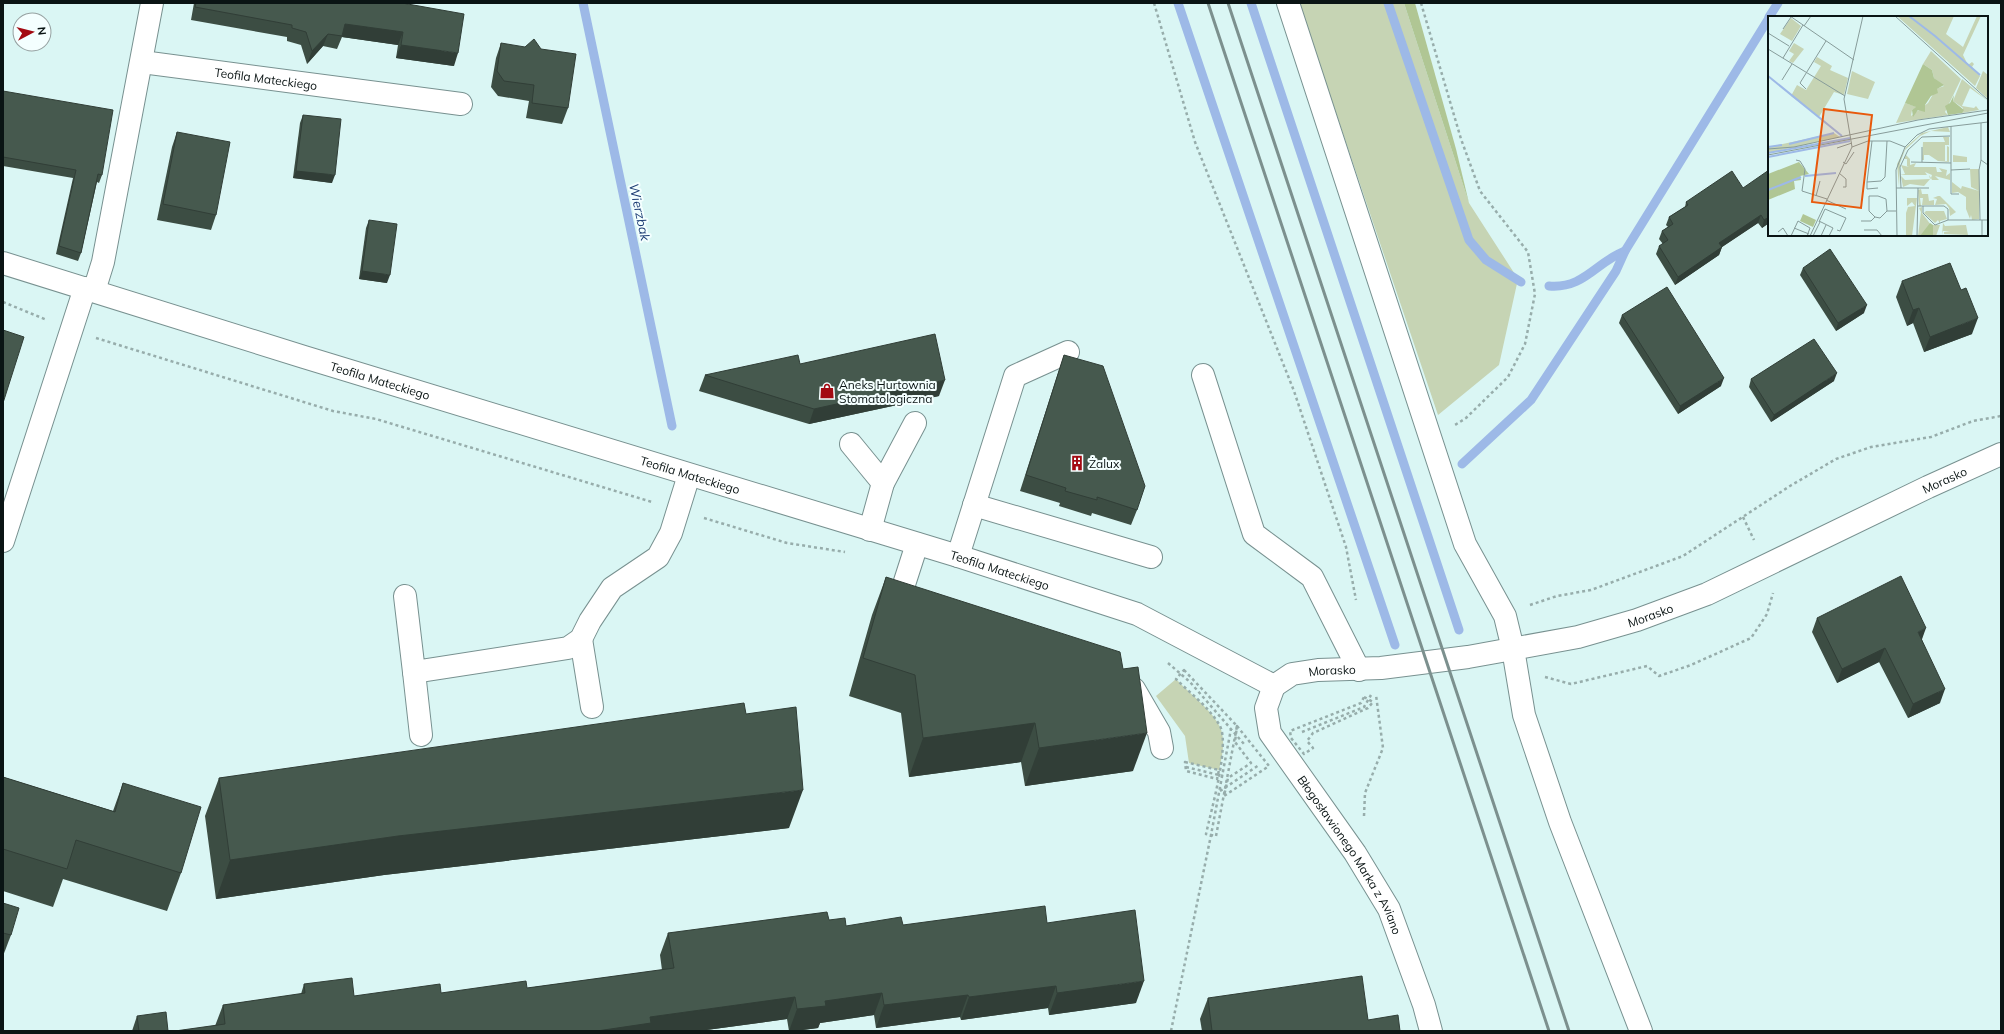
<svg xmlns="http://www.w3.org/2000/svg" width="2004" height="1034" font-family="Mulish,sans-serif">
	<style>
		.green { fill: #c6d4b4 }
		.forest { fill: #b0c694 }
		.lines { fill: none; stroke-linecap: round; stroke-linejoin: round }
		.stream { stroke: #9db9e7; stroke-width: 9 }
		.minor-casing { stroke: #789190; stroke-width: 24 }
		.path { stroke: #97adab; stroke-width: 2.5; stroke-dasharray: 3 3; stroke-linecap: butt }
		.minor { stroke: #fff; stroke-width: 22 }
		.rail { stroke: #7c908e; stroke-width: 3 }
		.wall { fill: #3c4d43 }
		.shaded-wall { fill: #313e37 }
		.building { fill: #46594e; stroke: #313e37 }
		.labels { text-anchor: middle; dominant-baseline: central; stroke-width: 4; stroke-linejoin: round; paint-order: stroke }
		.street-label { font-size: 12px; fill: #0a1414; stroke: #f4ffff }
		.poi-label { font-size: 12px; fill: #0a1414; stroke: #f4ffff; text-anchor: start }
		.water-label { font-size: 13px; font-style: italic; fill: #1c3d74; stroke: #f4ffff }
		.inset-river { fill: none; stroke: #9db9e7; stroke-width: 2 }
		.inset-road { fill: none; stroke: #879c9a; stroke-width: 1 }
		.view { fill: #e8590c; fill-opacity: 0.15; stroke: #e8590c; stroke-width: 2 }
		.inset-edge { fill: none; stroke: #0a1414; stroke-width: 2 }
	</style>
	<rect width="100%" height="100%" fill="#daf6f4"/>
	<!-- green -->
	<g class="green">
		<polygon points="1299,3 1404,3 1469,203 1518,279 1499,365 1438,415"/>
		<path d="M 1176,679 C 1188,692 1213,711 1220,727 C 1226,740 1222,757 1219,770 L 1189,763 L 1185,736 L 1156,696 Z"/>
	</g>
	<!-- forest -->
	<polygon class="forest" points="1404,3 1415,3 1456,149 1469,203"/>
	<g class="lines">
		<!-- stream -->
		<g class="stream">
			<polyline points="583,3 672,426"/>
			<polyline points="1178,3 1395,645"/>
			<polyline points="1251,3 1459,630"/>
			<polyline points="1388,3 1469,240 1486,260 1521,282"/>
			<polyline points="1769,17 1778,3"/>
			<path d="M 1549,286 C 1584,289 1596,262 1625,251"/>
			<polyline points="1462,464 1531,400 1616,271 1625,251 1769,18"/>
		</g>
		<!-- minor casing -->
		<g class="minor-casing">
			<g id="minor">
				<polyline points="1288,3 1465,544 1505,616 1513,649 1524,715 1560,822 1641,1031"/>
				<path id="s1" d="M 142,62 L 461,104"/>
				<path id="s2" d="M 3,263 L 304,357 L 958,556 L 1137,614 L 1274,686"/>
				<polyline points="94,291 103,262 152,3"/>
				<polyline points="1203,375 1254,534 1312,577 1359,670"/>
				<polyline points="851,444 883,483"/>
				<polyline points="974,505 1151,557"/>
				<polyline points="870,530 883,483 915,423"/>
				<polyline points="3,541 85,288"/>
				<polyline points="958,556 1015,376 1068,352"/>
				<polyline points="405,596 414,672 568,648 581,639 590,621 612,588 658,557 671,533 689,475"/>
				<polyline points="907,606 898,603 917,544"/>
				<polyline points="581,639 592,707"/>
				<polyline points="414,672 421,735"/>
				<polyline points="1124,682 1134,689 1159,732 1162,748"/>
				<path id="s3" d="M 1274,686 L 1292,674 L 1318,670 L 1381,668 L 1468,657 L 1578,637 L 1637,620 L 1707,594 L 1928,487 L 2001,454"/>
				<path id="s4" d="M 1274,686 L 1266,708 L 1270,733 L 1355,853 L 1389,909 L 1424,1005 L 1431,1031"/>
			</g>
		</g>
		<!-- path -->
		<g class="path">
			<polyline points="1154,3 1195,142 1294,391 1346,547 1356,600"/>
			<polyline points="1421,3 1461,139 1480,191 1528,252 1535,294 1525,344 1508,377 1466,418 1455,425"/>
			<polyline points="3,302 47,320"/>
			<polyline points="96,338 333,411 376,419 652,502"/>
			<polyline points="1743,517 1754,540"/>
			<polyline points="704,518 787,543 845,552"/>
			<polyline points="1530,605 1557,596 1591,590 1683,556 1790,486 1836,459 1871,447 1931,437 1973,421 2001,416"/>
			<polyline points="1168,663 1190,682 1244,744"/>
			<path d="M 1184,670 L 1237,726 L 1216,836 L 1206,834 C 1211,811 1230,745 1220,726 C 1210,708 1190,693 1176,679 Z"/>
			<polyline points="1545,677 1571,684 1647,666 1659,676 1691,665 1751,638 1767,614 1773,593"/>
			<polygon points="1364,697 1373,702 1368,708 1313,733 1307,741 1313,748 1304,754 1291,738 1290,731 1361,703"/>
			<polygon points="1237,726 1269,766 1224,796 1228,778 1251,763 1235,742"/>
			<polyline points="1302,732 1364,707 1371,695"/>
			<polygon points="1185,762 1219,770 1217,779 1186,771"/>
			<polyline points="1186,767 1223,776"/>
			<polyline points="1220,791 1259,765"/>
			<polyline points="1364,816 1365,793 1383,748 1376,695"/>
			<polyline points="1171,1031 1211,835 1231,729"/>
		</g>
		<!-- minor -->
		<use href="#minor" class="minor"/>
		<!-- rail -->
		<g class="rail">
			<polyline points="1208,3 1549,1031"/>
			<polyline points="1228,3 1569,1031"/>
		</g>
	</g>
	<!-- wall -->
	<g class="wall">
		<polygon points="194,3 402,3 454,66 396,58 398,45 342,37 337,49 323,46 307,64 301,45 287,41 287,37 191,20"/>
		<polygon points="501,43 568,108 562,124 526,118 529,101 498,96 491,87 496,58"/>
		<polygon points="3,91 102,175 99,183 97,182 81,253 78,261 56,254 73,178 3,166"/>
		<polygon points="303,115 332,183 293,178 300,123"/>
		<polygon points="177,132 216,215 211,230 157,220 172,147"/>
		<polygon points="1743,188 1769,223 1762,228 1758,223 1722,247 1719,255 1675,285 1656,254 1659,246 1663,244 1659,239 1662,231 1668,227 1666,225 1669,217 1685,207 1686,202"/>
		<polygon points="2001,218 2001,236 2000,221"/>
		<polygon points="369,220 387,283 359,279 366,228"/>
		<polygon points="1803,268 1864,313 1836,331 1800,275"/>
		<polygon points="1902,281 1972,334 1924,352 1913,323 1907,326 1896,297"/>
		<polygon points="1622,315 1721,386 1678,414 1619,323"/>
		<polygon points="1064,355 1137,510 1131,525 1092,513 1091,516 1059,506 1060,503 1020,491 1059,370"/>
		<polygon points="800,364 939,396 809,424 699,391 705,375"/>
		<polygon points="1751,379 1834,381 1771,422 1749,387"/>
		<polygon points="886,577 1133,771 1025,786 1021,762 909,777 901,713 849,696 872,615"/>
		<polygon points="1817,618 1922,640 1940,703 1908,718 1879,662 1837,683 1812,632"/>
		<polygon points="746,714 789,828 384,875 216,899 205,816 219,778"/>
		<polygon points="3,777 113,811 123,783 181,873 167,911 63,879 53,907 3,891"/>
		<polygon points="3,903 11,935 3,956"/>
		<polygon points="829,920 846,926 1047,923 1136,1003 1049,1015 1048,1008 961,1020 960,1017 876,1028 874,1015 820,1023 818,1028 795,1031 789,1031 787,1019 699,1031 175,1031 215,1026 223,1005 301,994 304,984 354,996 441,993 527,988 662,970 660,955 668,933"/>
		<polygon points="1208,998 1368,1020 1400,1031 1202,1031 1200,1019"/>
		<polygon points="137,1016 168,1031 132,1031"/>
	</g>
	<!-- shaded-wall -->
	<g class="shaded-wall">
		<polygon points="345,24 403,32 398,45 342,37"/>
		<polygon points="328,34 323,46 307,64 312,51"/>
		<polygon points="401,45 458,53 454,66 396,58"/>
		<polygon points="296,171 335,175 332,183 293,178"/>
		<polygon points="1761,215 1758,223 1722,247 1719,255 1675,285 1678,277 1719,243"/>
		<polygon points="1769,217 1769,223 1762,228 1764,220"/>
		<polygon points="362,271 390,275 387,283 359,279"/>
		<polygon points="1867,305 1864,313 1836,331 1838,323"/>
		<polygon points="1919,308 1913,323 1907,326 1913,310"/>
		<polygon points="1978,318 1972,334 1924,352 1930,337"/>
		<polygon points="1837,373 1834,381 1771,422 1774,415"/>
		<polygon points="1724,378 1721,386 1678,414 1680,406"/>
		<polygon points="945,380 939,396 809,424 814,409"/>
		<polygon points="1926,628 1921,642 1918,632"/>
		<polygon points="1885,648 1879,662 1837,683 1842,669"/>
		<polygon points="1945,689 1940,703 1908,718 1913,704"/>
		<polygon points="1035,723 1021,762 909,777 923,738"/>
		<polygon points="1147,733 1133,771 1025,786 1039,748"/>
		<polygon points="803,790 789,828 384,875 216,899 230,860 398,836"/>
		<polygon points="1144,981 1136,1003 1049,1015 1057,993"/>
		<polygon points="1056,986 1048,1008 961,1020 969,997"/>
		<polygon points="882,993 874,1015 820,1023 818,1028 795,1031 789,1031 797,1009 825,1001"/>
		<polygon points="968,995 960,1017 876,1028 884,1005"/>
		<polygon points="795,997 787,1019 699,1031 597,1031 650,1017"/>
	</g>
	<!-- building -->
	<g class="building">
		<polygon points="196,3 402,3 464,14 458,53 401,45 403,32 345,24 342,36 328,34 312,51 306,32 292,28 292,25 195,7"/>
		<polygon points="534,39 541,49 576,54 568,108 532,103 534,85 504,81 497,71 501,43 525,47"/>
		<polygon points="3,91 113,110 102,175 98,174 81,253 59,246 76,170 3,157"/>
		<polygon points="303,115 341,119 335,175 296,171"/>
		<polygon points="177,132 230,142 216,215 163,204"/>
		<polygon points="1769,170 1769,217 1764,220 1761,215 1719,243 1722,247 1678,277 1659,246 1668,240 1662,231 1673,224 1669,217 1688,205 1686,202 1732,171 1743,188"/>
		<polygon points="369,220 397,224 390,275 362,271"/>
		<polygon points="1830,249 1867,305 1838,323 1803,268"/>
		<polygon points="1950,263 1961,290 1966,288 1978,318 1930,337 1919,308 1913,310 1902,281"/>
		<polygon points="1667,287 1724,378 1680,406 1622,315"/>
		<polygon points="3,330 24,337 3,403"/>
		<polygon points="935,334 945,380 814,409 705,375 798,355 800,364"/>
		<polygon points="1814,339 1837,373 1774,415 1751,379"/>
		<polygon points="1064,355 1103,366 1145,486 1137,510 1097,497 1097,500 1065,491 1066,488 1026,475"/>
		<polygon points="1901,576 1926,628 1918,632 1945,689 1913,704 1885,648 1842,669 1817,618"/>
		<polygon points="886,577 1120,652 1123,669 1138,667 1147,733 1039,748 1035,723 923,738 915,675 863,658"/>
		<polygon points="744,703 746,714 796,707 803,790 398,836 230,860 219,778"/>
		<polygon points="3,777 115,812 123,783 201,807 181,873 76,840 67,869 3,849"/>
		<polygon points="3,903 19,908 11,935 3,933"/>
		<polygon points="1045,906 1047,923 1135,910 1144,981 1057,993 1056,986 969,997 968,995 884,1005 882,993 825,1001 826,1006 797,1009 795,997 650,1017 651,1023 597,1031 175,1031 225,1024 223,1005 305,993 304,984 352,978 354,996 440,984 441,993 526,981 527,988 674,968 668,933 827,912 829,920 845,918 846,926 901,917 903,925"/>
		<polygon points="1362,976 1368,1020 1398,1015 1400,1031 1212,1031 1208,998"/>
		<polygon points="166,1012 168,1031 139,1031 137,1016"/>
	</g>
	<!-- icons -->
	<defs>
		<g id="shop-bare" transform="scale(1.2)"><path d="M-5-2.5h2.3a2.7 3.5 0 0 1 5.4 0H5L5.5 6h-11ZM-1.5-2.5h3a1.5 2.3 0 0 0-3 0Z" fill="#a30a12" stroke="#f4ffff" stroke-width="2.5" paint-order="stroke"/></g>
		<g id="building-bare" transform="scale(1.2)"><path d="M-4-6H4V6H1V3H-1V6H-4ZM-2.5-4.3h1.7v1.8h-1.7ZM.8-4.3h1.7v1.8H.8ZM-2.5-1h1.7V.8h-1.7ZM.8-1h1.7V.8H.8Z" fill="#a30a12" stroke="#f4ffff" stroke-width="2.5" paint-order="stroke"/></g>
	</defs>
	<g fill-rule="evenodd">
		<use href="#shop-bare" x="827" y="391"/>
		<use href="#building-bare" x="1077" y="463"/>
	</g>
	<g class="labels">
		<!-- street labels -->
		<g class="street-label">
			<text stroke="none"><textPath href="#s1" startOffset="125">Teofila Mateckiego</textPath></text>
			<text stroke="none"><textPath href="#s2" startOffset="395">Teofila Mateckiego</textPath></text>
			<text stroke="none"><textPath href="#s2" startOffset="719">Teofila Mateckiego</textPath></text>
			<text stroke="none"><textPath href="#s3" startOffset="710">Morasko</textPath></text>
			<text stroke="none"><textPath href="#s2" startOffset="1043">Teofila Mateckiego</textPath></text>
			<text stroke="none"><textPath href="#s3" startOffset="386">Morasko</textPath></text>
			<text stroke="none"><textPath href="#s3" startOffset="62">Morasko</textPath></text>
			<text stroke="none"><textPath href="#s4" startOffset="195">Błogosławionego Marka z Aviano</textPath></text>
		</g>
		<!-- poi labels -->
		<g class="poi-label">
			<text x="839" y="384">Aneks Hurtownia<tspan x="839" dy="14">Stomatologiczna</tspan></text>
			<text x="1089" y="463">Żalux</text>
		</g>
		<!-- water labels -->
		<g class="water-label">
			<text transform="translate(640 212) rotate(78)">Wierzbak</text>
		</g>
	</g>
	<!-- overview -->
	<g transform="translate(1768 16)">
		<rect width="220" height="220" fill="#daf6f4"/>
		<path d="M 129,0 L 186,0 L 178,18 L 195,31 L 209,0 L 213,0 L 195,39 L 200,49 L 204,46 L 206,48 L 204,51 L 212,60 L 207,70 ZM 23,2 L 33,10 L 24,25 L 12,18 ZM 26,27 L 36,33 L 25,47 L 21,45 L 26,38 L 21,35 ZM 163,35 L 193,63 L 177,96 L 180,99 L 128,107 L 137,87 L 149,91 L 144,94 L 143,100 L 160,87 L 168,73 L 176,70 L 166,62 L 164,54 L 155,48 ZM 49,41 L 64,50 L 62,54 L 80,62 L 76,79 L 66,76 L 51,101 L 23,80 L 29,69 L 38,74 L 53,50 L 46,46 ZM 84,55 L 107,66 L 100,83 L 79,78 ZM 215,55 L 220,59 L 220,83 L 208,72 ZM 194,63 L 220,85 L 202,72 L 194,90 L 206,92 L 208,90 L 211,94 L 194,97 L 195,92 L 185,85 ZM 180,111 L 182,116 L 163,115 L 152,120 L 137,134 L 132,147 L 131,171 L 129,148 L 138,131 L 154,117 ZM 66,117 L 72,121 L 0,137 L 0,131 ZM 175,121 L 181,121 L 181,129 L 177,129 L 177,145 L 179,145 L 179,130 L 181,131 L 181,146 L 170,145 L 161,139 L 156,139 L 156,144 L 166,144 L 154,144 L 155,126 L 177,126 ZM 138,139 L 142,143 L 142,149 L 148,147 L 146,151 L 168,151 L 169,156 L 174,156 L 171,152 L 179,154 L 178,160 L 182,157 L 182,164 L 167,160 L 171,164 L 164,164 L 163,162 L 156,170 L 142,168 L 135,171 L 133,160 L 137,164 L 162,163 L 161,159 L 163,162 L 164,159 L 157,156 L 159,159 L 132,159 L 137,158 L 133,149 L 141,151 L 139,150 L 139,143 L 136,143 ZM 185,139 L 199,141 L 199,146 L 185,146 ZM 202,153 L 211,153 L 211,175 L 203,171 ZM 184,166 L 193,173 L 194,170 L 211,175 L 211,203 L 204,204 L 203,199 L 202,203 L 198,193 L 198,181 L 190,176 L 184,177 ZM 153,173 L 154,178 L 160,178 L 161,185 L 166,184 L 166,189 L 154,189 L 155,182 L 152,182 L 153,190 L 151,190 L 150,174 ZM 170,180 L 172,180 L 188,196 L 182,200 L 181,192 L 178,188 L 167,189 L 169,183 L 165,182 ZM 139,182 L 149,182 L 144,220 L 138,220 L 138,197 L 140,191 L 147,190 L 144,186 L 139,190 ZM 154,191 L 154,197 L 163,209 L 172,209 L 168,220 L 150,220 L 153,196 L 151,192 ZM 158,195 L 176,195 L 179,203 L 172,205 L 172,208 L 170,204 L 167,207 L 156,197 ZM 175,207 L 177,210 L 198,209 L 200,219 L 176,218 L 176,216 L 182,215 L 175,215 L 174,219 Z" fill="#c6d4b4"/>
		<path d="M 155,48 L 164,54 L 166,62 L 176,69 L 169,73 L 170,77 L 163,80 L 157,89 L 157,96 L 150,94 L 145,101 L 144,94 L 148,91 L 137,87 ZM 186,79 L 185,85 L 196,94 L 194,97 L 180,99 L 177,90 L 182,87 ZM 31,146 L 41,158 L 32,160 L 33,164 L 26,165 L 27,173 L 0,184 L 0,158 ZM 35,198 L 48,204 L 45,211 L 32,205 ZM 162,207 L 165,209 L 165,219 L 152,220 Z" fill="#b0c694"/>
		<path class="inset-river" d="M 141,0 L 167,20 L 212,59M 0,60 L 74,120M 21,128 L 66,117M 0,131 L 14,129M 0,137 L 82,122M 0,141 L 82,125M 37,160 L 68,157M 0,174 L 33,161"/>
		<path class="inset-road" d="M 22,0 L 86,44M 127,0 L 220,84M 36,10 L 43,0M 15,13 L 23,1M 0,17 L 21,30M 0,33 L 77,80M 15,42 L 35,9M 14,64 L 24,48M 38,73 L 32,67 L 58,25M 213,107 L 213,144 L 220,149M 183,110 L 183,178 L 191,178M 104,125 L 99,166 L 113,165 L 117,161 L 119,125M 84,131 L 76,83 L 95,0M 84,131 L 100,125 L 122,125 L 137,131M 154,131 L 154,146M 69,132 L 84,127M 0,133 L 26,131 L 150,104 L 220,94M 0,139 L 220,97M 28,144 L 32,145 L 37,153 L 34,175 L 59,183M 75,146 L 78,148 L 86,136M 143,146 L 183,147M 183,154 L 202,153M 71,157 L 78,163 L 78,171 L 75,171M 99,166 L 99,173 L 110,172M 128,172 L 161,172M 133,172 L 132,151 L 140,134 L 154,121 L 182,120M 48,180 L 52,165M 58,184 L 78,193M 150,190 L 176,190 L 180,193 L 180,204 L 167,209 L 155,197 L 155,190M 119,195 L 118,183 L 110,180 L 101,180 L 101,195 L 107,201 L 112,202 L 119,195 L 128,195M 180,204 L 220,204M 212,204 L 211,154 L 213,144M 214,204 L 214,220M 51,205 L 65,212 L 61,220M 93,205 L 103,205 L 107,201M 51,206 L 57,193 L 78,202 L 72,215 L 69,214M 26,212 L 41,218M 96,214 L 109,214 L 114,220M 10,216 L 15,212 L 20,220M 23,220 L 30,205 L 42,212 L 39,220M 42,220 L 84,131M 45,220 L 52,206M 53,220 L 58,209M 129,220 L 128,154 L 137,131 L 149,119 L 161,113 L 220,106M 149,220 L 150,172"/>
		<path class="view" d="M 56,93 L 104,99 L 93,192 L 44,186 Z"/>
		<rect width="220" height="220" class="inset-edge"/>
	</g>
	<!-- border -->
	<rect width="2004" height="1034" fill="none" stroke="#0a1414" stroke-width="8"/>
	<!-- north arrow -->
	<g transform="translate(32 32) rotate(83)"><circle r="19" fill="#f4ffff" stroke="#96a1a1"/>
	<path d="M0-3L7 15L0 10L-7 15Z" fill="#a30a12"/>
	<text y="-6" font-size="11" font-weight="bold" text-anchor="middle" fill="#0a1414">N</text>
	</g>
</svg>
